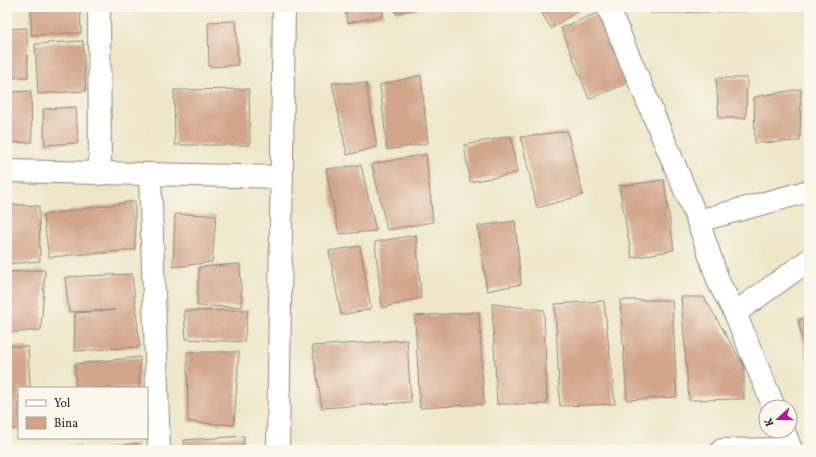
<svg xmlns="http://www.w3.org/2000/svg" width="816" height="457" font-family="Vollkorn,serif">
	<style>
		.building { fill: #d2a58a }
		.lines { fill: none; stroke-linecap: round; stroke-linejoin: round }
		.street-casing { stroke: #8c887a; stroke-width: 24 }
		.street { stroke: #fff; stroke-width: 22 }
	</style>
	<rect width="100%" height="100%" fill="#fbf7ec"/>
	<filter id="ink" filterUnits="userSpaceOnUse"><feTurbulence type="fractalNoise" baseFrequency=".025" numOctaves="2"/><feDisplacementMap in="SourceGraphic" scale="8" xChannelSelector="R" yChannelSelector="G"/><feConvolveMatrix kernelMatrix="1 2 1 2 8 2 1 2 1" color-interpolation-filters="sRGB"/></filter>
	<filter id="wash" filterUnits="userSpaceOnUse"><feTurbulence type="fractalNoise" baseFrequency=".012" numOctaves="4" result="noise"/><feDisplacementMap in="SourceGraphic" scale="16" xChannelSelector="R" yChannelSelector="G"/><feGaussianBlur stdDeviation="0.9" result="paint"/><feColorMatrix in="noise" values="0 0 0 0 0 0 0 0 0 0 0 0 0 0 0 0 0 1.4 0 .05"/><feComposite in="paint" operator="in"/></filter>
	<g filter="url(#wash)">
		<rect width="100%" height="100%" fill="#ede6c9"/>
		<g id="blocks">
			<!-- building -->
			<g class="building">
				<polygon points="31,7 80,7 81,33 31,35"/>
				<polygon points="345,7 382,7 383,16 347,23"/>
				<polygon points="394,7 424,7 424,8 396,13"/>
				<polygon points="538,7 584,7 551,28"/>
				<polygon points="650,7 749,7 749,11 650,13"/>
				<polygon points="602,11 628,83 589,99 561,28"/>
				<polygon points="236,21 238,65 209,67 208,22"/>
				<polygon points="27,28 28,77 7,78 7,29"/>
				<polygon points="83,41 86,91 38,94 35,44"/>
				<polygon points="421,75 428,143 387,150 380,85"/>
				<polygon points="716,78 747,78 746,118 719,118"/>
				<polygon points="332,83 366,83 377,147 347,155"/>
				<polygon points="249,89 250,145 175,145 174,90"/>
				<polygon points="801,89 800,141 755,143 754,97"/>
				<polygon points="31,91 32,142 7,143 7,92"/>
				<polygon points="76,107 78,143 45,145 43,109"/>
				<polygon points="567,131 583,195 537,208 521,137"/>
				<polygon points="511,136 517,173 470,182 464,145"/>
				<polygon points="426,154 433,222 387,230 372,164"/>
				<polygon points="361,165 376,231 339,234 326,169"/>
				<polygon points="664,180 674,250 632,258 619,186"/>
				<polygon points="135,201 135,250 49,257 43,215"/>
				<polygon points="7,204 39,206 40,261 7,264"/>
				<polygon points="175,214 216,215 212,262 173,267"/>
				<polygon points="515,221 521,284 487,291 478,226"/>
				<polygon points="416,235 421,298 382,308 375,242"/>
				<polygon points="360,246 371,309 341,315 329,251"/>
				<polygon points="240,264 242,307 197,306 199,267"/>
				<polygon points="45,270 41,330 7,333 7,272"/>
				<polygon points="132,274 140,347 74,351 75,313 115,310 69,312 65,277"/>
				<polygon points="681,297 704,297 744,366 744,399 689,400"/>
				<polygon points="620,300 672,300 677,397 627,400"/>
				<polygon points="604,301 615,404 560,406 555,304"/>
				<polygon points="492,304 544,310 547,404 497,404"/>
				<polygon points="248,310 244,342 186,339 184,311"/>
				<polygon points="479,312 484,404 420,408 415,316"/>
				<polygon points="809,318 809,359 807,360 798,320"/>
				<polygon points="407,340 411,402 322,408 312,346"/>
				<polygon points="7,345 28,347 30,388 19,388 19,429 7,429"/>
				<polygon points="187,352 239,352 234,425 188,422"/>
				<polygon points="140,357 139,388 76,388 75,364"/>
				<polygon points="244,436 243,450 185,450 184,440"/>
				<polygon points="137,443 137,450 102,450 102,449"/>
				<polygon points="81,446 81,450 42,450 42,447"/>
			</g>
		</g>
	</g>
	<g filter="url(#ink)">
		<use href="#blocks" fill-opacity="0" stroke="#8c887a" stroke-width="1"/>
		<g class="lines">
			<!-- street casing -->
			<g class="street-casing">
				<g id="street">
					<polyline points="99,7 100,174"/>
					<polyline points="608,7 698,221 719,283 735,313"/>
					<polyline points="7,171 281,177"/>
					<polyline points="150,174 159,450"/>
					<polyline points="698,221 809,191"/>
					<polyline points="774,407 735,313 809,260"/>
					<polyline points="784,431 791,450"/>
					<polyline points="278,450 284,7"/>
					<polyline points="722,450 791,449"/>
				</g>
			</g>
			<!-- street -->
			<use href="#street" class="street"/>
		</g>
	</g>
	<!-- margin -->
	<rect width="816" height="457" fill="none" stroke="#fbf7ec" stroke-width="24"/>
	<!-- legend -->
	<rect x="18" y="387" width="130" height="52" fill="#fbf7ec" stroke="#a8a59f"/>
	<rect x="26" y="400" width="20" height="6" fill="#ffffff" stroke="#a8a59f"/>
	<text x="54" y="407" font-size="12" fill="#2b2b2b">Yol</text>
	<rect x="26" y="417" width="20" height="12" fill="#d2a58a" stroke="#a8a59f"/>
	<text x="54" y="427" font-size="12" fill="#2b2b2b">Bina</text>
	<!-- north arrow -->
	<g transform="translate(778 419) rotate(249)"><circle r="19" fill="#fbf7ec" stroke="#a8a59f"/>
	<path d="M0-3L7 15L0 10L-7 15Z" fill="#b5179e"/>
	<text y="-6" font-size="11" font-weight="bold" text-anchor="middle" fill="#2b2b2b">K</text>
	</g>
</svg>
